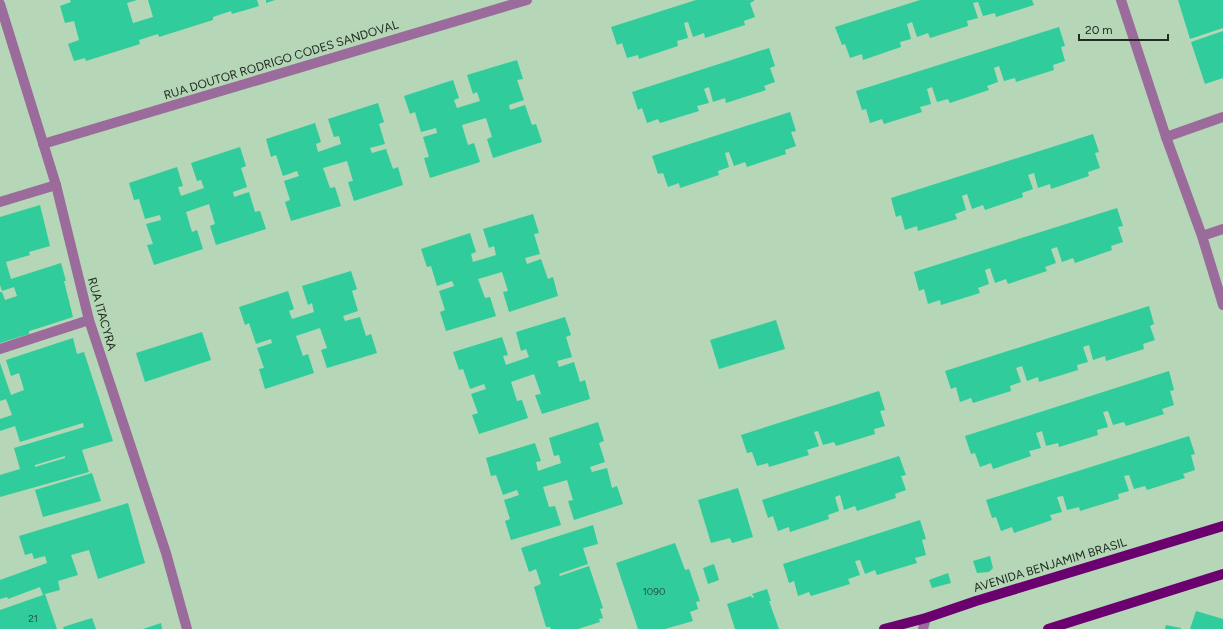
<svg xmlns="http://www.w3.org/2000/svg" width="1223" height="629" font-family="Figtree,sans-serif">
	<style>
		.building { fill: #30cc9b; fill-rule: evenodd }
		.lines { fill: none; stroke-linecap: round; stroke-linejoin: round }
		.minor { stroke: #9b6b9b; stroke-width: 10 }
		.major { stroke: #6b006f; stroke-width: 10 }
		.labels { text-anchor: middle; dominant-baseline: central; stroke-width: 4; stroke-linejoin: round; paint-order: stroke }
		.number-label { font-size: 10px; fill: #245440 }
		.street-label { font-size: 12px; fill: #202c21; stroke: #b5d6b7 }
	</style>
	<rect width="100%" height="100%" fill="#b5d6b7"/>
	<!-- building -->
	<g class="building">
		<polygon points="70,0 137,0 127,3 133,23 153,17 148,0 257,0 259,6 232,14 231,11 213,17 213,20 159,37 158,34 139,40 140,44 86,61 85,58 74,61 68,44 79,40 74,21 65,23 60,6 71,2"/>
		<polygon points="266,0 275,0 266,3"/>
		<polygon points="696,0 754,0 754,1 750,3 755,17 744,21 745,25 705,38 704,33 693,37 688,22 684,23 688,38 677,41 678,46 639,59 638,55 627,58 622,43 617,45 611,27"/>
		<polygon points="920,0 1032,0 1034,5 996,17 995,13 983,16 978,2 973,3 978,18 967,21 968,26 930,38 928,33 917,37 912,22 907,24 911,39 900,42 901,47 863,60 862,54 850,58 845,44 842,45 835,27"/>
		<polygon points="1178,0 1223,0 1223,28 1190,39"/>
		<polygon points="1059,27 1065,46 1061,47 1065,61 1053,65 1054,70 1016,82 1015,78 1004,81 999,66 994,68 998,82 987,86 989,90 950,103 948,99 937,102 932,87 927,89 931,104 920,107 922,112 884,124 882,119 870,123 866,109 862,110 856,91"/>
		<polygon points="1223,31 1223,78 1205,84 1191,42"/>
		<polygon points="769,48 775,66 770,68 775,82 764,86 766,90 726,103 725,98 713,102 709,87 704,89 709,103 697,106 699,111 660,123 658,119 647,123 642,108 638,110 632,92"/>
		<polygon points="517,60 523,79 517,80 524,100 509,105 510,110 525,105 532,125 536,124 542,142 493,158 487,139 492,137 486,118 462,125 468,145 474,143 480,162 430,178 424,158 429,157 423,137 437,133 436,128 421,132 415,112 410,114 404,96 453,80 459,98 454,100 457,108 480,101 477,92 473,94 467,75"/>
		<polygon points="378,103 384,122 379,124 385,144 370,148 372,153 386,149 393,169 398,167 403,185 354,201 348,182 353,181 347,161 323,168 330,188 335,187 341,206 291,221 285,202 290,200 284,181 299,176 297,171 283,176 276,155 271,157 266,139 315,123 321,142 316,144 318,152 341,144 339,136 334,137 328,119"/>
		<polygon points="790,112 796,131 791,132 796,146 785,150 786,154 747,167 745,162 734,166 729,152 725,153 729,167 718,171 719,175 680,188 679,183 668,187 663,173 658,174 652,156"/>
		<polygon points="1093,134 1099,152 1095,153 1100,168 1088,172 1089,176 1051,189 1050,184 1038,188 1034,173 1028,175 1033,189 1022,193 1023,197 985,210 983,205 972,209 967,194 962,196 966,210 955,214 957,219 918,231 917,226 905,230 901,215 896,217 891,198"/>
		<polygon points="240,147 246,166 241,168 247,187 233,192 234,197 249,192 255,212 260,211 266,229 216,245 210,226 215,224 209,204 186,212 192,232 197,230 203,249 154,265 147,245 153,244 146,224 161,220 160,215 145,219 139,199 134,200 129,183 177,167 183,186 178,187 181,196 204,188 201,180 197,181 191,163"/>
		<polygon points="40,205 50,246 29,252 30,255 6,262 11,279 61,263 66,281 64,281 73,317 36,329 29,331 29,334 0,343 0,292 2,292 5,300 17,296 14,287 2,291 0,285 0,217"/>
		<polygon points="1117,208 1123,226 1118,227 1123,242 1111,246 1112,250 1075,263 1073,258 1062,262 1057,247 1051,249 1056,263 1045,267 1047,271 1008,284 1006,279 995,283 990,268 985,270 989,284 978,288 980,293 941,305 940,300 928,304 924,289 919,291 914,272"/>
		<polygon points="533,214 539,233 534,234 540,254 525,258 527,264 541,259 548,279 553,277 558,296 509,312 503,292 508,291 502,272 478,279 485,298 490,297 496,316 446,331 440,312 445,310 439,291 454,286 452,281 437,286 431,266 427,267 421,249 470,233 476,252 471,254 473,262 496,255 494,246 489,248 483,229"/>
		<polygon points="351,271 357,289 352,291 358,311 343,316 345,321 360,317 366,336 371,334 377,353 327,368 321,350 327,348 320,328 296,336 303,356 308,354 314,373 265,389 259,369 264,368 257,348 272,343 271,339 256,344 249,323 245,325 239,307 288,291 294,309 289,311 292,319 314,312 312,303 308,305 302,286"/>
		<polygon points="1149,306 1154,324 1150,326 1155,340 1143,344 1144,349 1106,361 1105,356 1093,360 1089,345 1083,347 1088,362 1077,365 1078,370 1039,382 1038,377 1027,381 1022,366 1016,368 1021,382 1010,386 1011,391 973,403 971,398 960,402 956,387 951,389 945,371"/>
		<polygon points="565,317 571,335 566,337 572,357 557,361 559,367 574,362 580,382 585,380 590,399 542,414 535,395 541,394 534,374 511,382 517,401 522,400 528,418 479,434 472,415 478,413 471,394 486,389 484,384 470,389 463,369 459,370 453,352 502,337 508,355 503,356 506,365 529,357 526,349 521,351 516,332"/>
		<polygon points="776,320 785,349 719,369 710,340"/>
		<polygon points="202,332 211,360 145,382 136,353"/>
		<path d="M 73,338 L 77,354 L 84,352 L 113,441 L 82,450 L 89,472 L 0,497 L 0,475 L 20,469 L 14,448 L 84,427 L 83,423 L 20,442 L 15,426 L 0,431 L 0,419 L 12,415 L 6,399 L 0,401 L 0,363 L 11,395 L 24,390 L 19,373 L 11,376 L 6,360 ZM 65,456 L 65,458 L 35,467 L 35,465 Z"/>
		<polygon points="1169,371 1174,390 1170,391 1174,405 1162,409 1164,414 1126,426 1124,422 1113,425 1108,411 1103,412 1108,427 1097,430 1098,435 1059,447 1058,443 1046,446 1042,431 1036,433 1041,448 1029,451 1031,456 993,469 991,463 980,467 975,453 971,454 965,436"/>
		<polygon points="879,391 885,410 880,411 885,426 874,429 875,434 836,446 834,442 823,445 818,431 814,432 819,446 807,450 809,455 769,467 768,463 757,466 752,452 747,453 741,435"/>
		<polygon points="598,422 604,441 599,443 605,462 590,467 592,472 607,468 612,488 617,486 623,504 574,520 568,501 573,500 567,480 543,487 549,507 555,506 561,525 511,540 505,521 510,519 504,500 519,495 517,490 503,495 496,475 491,476 486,458 535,443 541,461 536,462 538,471 561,463 559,455 554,456 549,438"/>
		<polygon points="1189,436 1195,454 1191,455 1195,470 1183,474 1185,478 1147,490 1145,486 1134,489 1129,475 1124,476 1129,491 1118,494 1119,499 1080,511 1079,507 1067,510 1063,496 1057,497 1062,512 1050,515 1052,520 1014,533 1012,527 1001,531 996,517 992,518 986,500"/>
		<polygon points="899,456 906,475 901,476 906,490 895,494 896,498 857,511 855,506 844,510 840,495 835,497 839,511 828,515 829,519 790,532 789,527 778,531 773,516 768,518 762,500"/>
		<polygon points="92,473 101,501 43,517 35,490"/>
		<polygon points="738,488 753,537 732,543 730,538 711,543 698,500"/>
		<polygon points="128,503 145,563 98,579 89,550 71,555 78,575 58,581 60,590 45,594 57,629 0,629 0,610 43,595 40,587 8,599 7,597 0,599 0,580 47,563 45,556 34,559 32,553 25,555 19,536"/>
		<polygon points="920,520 926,539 922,540 926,555 915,558 917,563 877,575 875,570 865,574 860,560 855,561 860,575 848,579 850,584 811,596 809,592 798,596 794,581 789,583 783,564"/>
		<polygon points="593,525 598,544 583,548 588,564 559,574 560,576 589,566 603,608 600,609 603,618 599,619 600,622 578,629 551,629 550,627 546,627 534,587 541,584 536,569 529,572 521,548"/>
		<polygon points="675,543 685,570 689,569 700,601 696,602 698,609 690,612 693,621 665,629 638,629 616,563"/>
		<polygon points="990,556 993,568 989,572 977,573 973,561"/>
		<polygon points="714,564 719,580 708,584 703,568"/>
		<polygon points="948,573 951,583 932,588 929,580"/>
		<polygon points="767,589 771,601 769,601 779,629 735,629 727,604 751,596 752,598 754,597 752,594"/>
		<polygon points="1196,611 1223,619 1223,629 1190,629"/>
		<polygon points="92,618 96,629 64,629 63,627"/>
		<polygon points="161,623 162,629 143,629"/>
		<polygon points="1166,625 1181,628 1181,629 1165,629"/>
	</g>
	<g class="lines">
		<!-- minor -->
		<g class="minor">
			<polyline points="1121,0 1166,137 1202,236 1223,305"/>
			<polyline points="0,4 56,185 89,320 166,553 187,629"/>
			<polyline points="1166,137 1223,117"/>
			<polyline points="43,144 527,0"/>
			<polyline points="0,202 56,185"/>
			<polyline points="1202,236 1223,229"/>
			<polyline points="0,349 89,320"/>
			<polyline points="923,629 926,618"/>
		</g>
		<!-- major -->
		<g class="major">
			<polyline points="884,629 926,618 976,601 1223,526"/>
			<polyline points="1048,629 1223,574"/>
		</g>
	</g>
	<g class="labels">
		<!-- number labels -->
		<g class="number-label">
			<text x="654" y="591">1090</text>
			<text x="33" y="618">21</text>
		</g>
		<!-- street labels -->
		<g class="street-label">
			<text transform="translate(281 60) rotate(-17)">RUA DOUTOR RODRIGO CODES SANDOVAL</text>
			<text transform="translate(102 314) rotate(74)">RUA ITACYRA</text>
			<text transform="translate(1050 565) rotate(-17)">AVENIDA BENJAMIM BRASIL</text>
		</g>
	</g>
	<!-- scale -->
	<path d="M1079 34v6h89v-6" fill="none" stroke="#202c21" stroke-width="2"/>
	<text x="1085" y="34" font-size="12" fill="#202c21" stroke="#b5d6b7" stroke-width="3" paint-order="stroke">20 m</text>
</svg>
